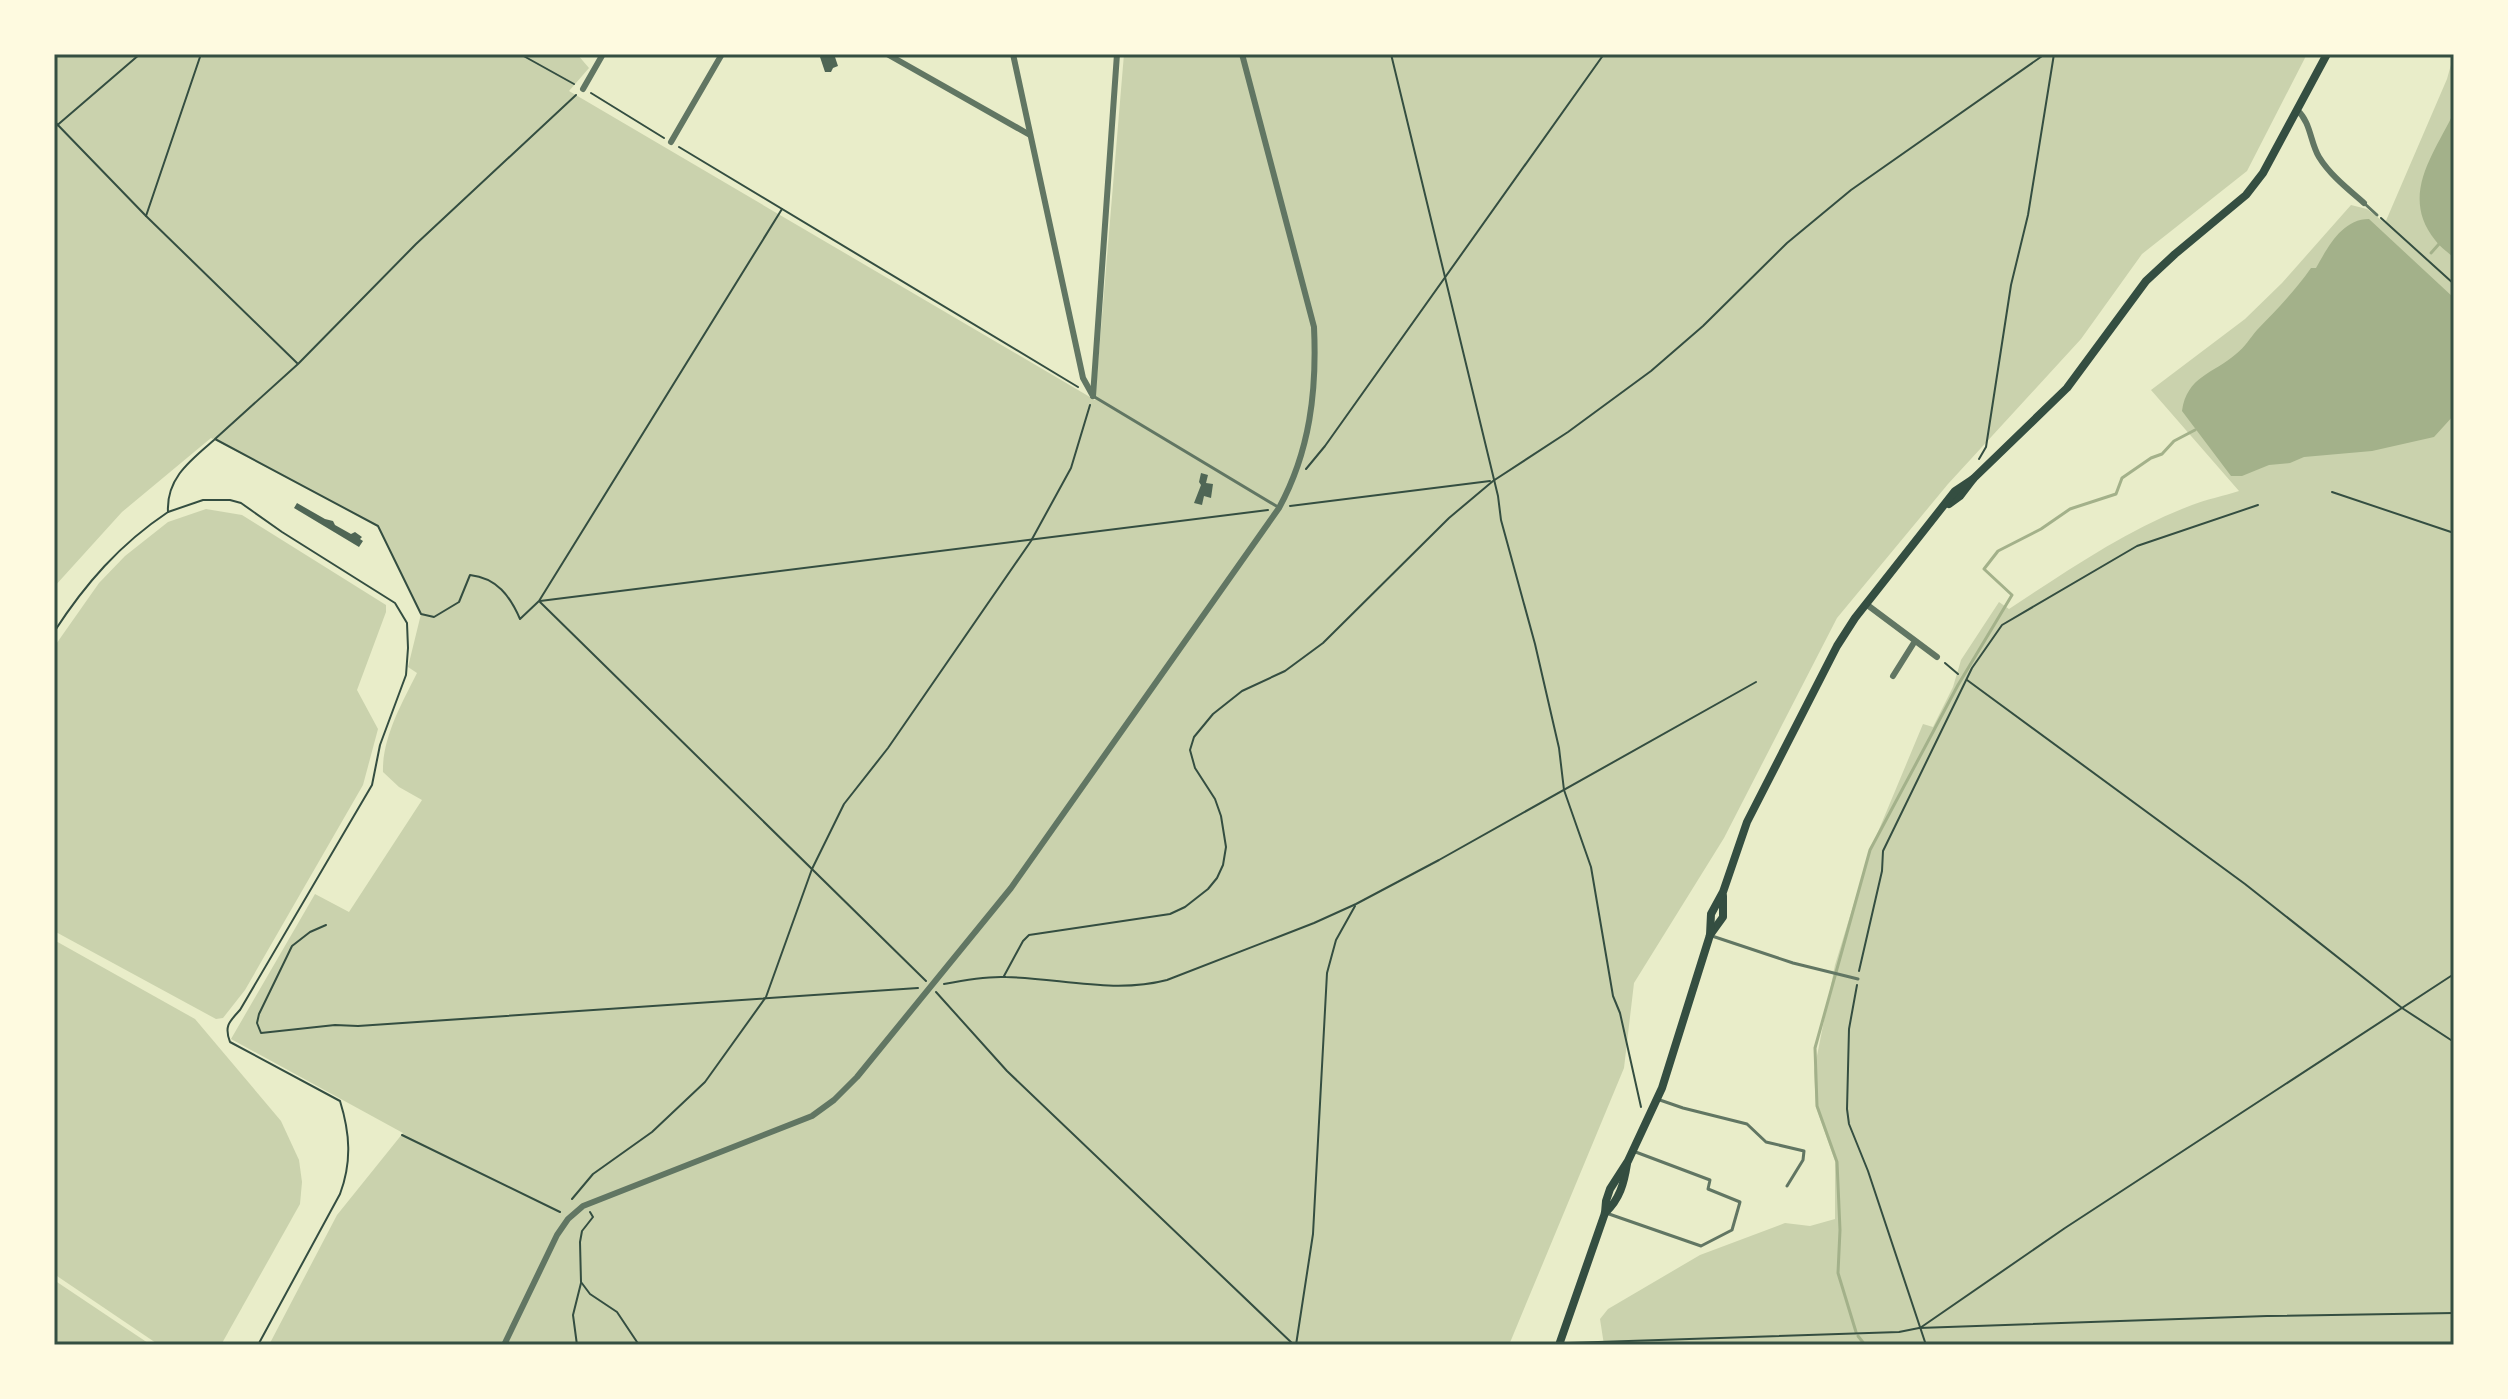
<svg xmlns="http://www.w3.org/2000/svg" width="2508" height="1399" font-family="Overpass,sans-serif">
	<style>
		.green { fill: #cad2ad }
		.water { fill: #a3b18a }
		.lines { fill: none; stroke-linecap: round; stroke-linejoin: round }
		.stream { stroke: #a3b18a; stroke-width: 3 }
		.building { fill: #4f6655 }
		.path { stroke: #344e41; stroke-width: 2 }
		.service { stroke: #617663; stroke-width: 3 }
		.minor { stroke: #617663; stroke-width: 6 }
		.secondary { stroke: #344e41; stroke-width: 8 }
		.neatline { fill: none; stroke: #344e41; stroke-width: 3 }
	</style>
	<rect width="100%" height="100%" fill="#e9edc9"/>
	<!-- green -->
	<g class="green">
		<path d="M 54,54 L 577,54 L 589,68 L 569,91 L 1095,400 L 1124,54 L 2307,54 L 2247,171 L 2142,254 L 2081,339 L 1948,484 L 1837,618 L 1724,838 L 1634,983 L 1624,1068 L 1509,1345 L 269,1345 L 337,1215 L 403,1133 L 231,1039 L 315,894 L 349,912 L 422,800 L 399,787 L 383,772 C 382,738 402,703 417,673 L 408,667 L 421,614 L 378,526 L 211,438 L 122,512 L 54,587 Z"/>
		<path d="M 2454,54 L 2454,1345 L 1604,1345 L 1600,1319 L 1608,1309 L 1700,1255 L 1785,1223 L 1810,1226 L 1835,1219 L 1835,1161 L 1816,1107 L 1814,1071 L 1835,965 L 1870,851 L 1923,724 L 1933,727 L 1953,687 L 1961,660 L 1999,602 L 2009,609 C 2067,571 2126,530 2192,505 C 2207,499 2224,496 2239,491 L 2151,390 L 2245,319 L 2282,283 L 2351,205 L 2367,209 L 2385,223 L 2447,79 Z"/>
		<polygon points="206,509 242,515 386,605 386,612 357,690 378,729 363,785 245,990 223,1018 216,1019 54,931 54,647 99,583 125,556 168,522"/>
		<polygon points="54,940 195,1019 281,1121 299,1160 302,1182 300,1204 221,1345 159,1345 54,1274"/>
		<polygon points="54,1280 151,1345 54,1345"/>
	</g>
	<!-- water -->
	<g class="water">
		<path d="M 2454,112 L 2454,258 C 2448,252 2440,247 2435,240 C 2399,195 2435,153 2454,112 Z"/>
		<path d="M 2369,219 L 2454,298 L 2454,415 L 2434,437 L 2372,451 L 2304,457 L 2290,463 L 2269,465 L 2242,476 L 2231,476 L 2182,411 C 2187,376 2213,374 2236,354 C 2245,347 2250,338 2257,330 C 2276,310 2295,291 2311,268 L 2316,268 C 2328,247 2342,219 2369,219 Z"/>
	</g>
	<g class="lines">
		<!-- stream -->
		<g class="stream">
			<polyline points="2431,253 2439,244"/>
			<polyline points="1856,1332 1838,1273 1840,1230 1837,1162 1817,1106 1815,1048 1870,850 1958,685 2012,595 1984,569 1998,551 2041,529 2070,509 2116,494 2122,478 2151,458 2162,454 2174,441 2195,430"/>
			<polyline points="1858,1336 1865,1345"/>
		</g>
	</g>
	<!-- building -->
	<g class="building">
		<polygon points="819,54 834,54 838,66 833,68 831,72 825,72"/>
		<polygon points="1201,473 1208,475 1206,483 1213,484 1211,498 1204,496 1202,505 1194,503 1201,485 1199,482"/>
		<polygon points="297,503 325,519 333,521 335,525 351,534 355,532 362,537 360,539 363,541 359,547 294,508"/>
	</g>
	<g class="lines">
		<!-- path -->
		<g class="path">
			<polyline points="520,54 574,84"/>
			<polyline points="1391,54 1498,496 1501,520 1535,644 1559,748 1564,790 1591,867 1613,996 1620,1013 1641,1107"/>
			<polyline points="591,93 664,138"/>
			<path d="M 576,95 L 416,244 L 298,364 L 215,439 L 378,526 L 421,614 L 434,617 L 459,602 L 470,575 C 497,578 510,596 520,619 L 539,601 L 782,209"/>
			<polyline points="54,121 146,216 297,363"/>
			<polyline points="54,128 140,54"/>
			<polyline points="679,147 1078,387"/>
			<polyline points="146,216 201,54"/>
			<polyline points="2381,218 2454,284"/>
			<polyline points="1979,459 1986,447 2011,285 2028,215 2054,54"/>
			<polyline points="1306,469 1325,446 1604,54"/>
			<polyline points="2332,492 2454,533"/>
			<polyline points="1290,506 1490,481"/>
			<path d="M 168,512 L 203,500 L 230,500 L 241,503 L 282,532 L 395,603 L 407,623 L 408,648 L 406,675 L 380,745 L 372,785 L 240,1010 C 229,1022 224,1026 230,1042 L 340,1101 C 350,1133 352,1162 340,1194 L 258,1345"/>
			<polyline points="540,601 1268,510"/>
			<polyline points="540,602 926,981"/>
			<path d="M 54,632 C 85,584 120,544 168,512 C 166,478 191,460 214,440"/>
			<polyline points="1945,663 1958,674"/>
			<polyline points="1967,680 2245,884 2402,1008 2454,1042"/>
			<polyline points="326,925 310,932 292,946 259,1014 257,1023 261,1033 335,1025 358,1026 918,988"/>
			<polyline points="1859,971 1882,871 1883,851 1972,668 2002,625 2137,546 2258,505"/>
			<polyline points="1004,976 1023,941 1029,935 1170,914 1185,907 1208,889 1217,878 1223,865 1226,847 1221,816 1215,799 1195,768 1190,750 1194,737 1213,714 1242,691 1285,671 1323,643 1449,518 1493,481 1568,432 1651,371 1703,326 1787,243 1851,190 2045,54"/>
			<path d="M 944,984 C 964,980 985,976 1006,977 C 1059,978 1114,994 1167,980 L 1314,923 L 1356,904 L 1439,860 L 1756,682"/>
			<polyline points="1857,985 1849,1029 1847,1109 1849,1124 1868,1171 1926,1345"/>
			<polyline points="936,992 1007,1071 1294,1345"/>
			<polyline points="402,1135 560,1212"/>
			<polyline points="572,1199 593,1174 652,1132 705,1082 766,997 812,869 844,804 888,748 1031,541 1071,468 1090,405"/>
			<polyline points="590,1212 593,1217 582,1231 580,1242 581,1282 590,1294 617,1312 639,1345"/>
			<polyline points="1920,1328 2065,1228 2454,974"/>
			<polyline points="1568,1343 1899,1332 1919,1328 2267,1316 2454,1313"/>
			<polyline points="577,1345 573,1315 581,1283"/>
			<polyline points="1296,1345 1313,1234 1327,973 1336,940 1355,906"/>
			<polyline points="1515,1345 1550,1345"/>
		</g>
		<!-- service -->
		<g class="service">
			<polyline points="2365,204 2377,215"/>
			<polyline points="1093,396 1278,507"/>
			<polyline points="1712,936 1793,963 1858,979"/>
			<polyline points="1657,1099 1683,1108 1747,1124 1766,1142 1804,1151 1803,1160 1787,1186"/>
			<polyline points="1609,1214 1701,1246 1732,1230 1740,1202 1708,1189 1710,1180 1633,1151"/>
		</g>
		<!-- minor -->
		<g class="minor">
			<polyline points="887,54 1030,135"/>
			<polyline points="1013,54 1083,378 1093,396"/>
			<polyline points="583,89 603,54"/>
			<path d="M 2297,110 C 2311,122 2310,142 2319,157 C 2330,175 2348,189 2364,203"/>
			<polyline points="671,142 722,54"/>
			<polyline points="1093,396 1117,54"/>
			<polyline points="1866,604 1937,657"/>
			<polyline points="1893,676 1915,641"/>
			<path d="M 504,1345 L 557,1235 L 568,1219 L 583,1206 L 812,1116 L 834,1100 L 857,1077 L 1011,888 L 1279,508 C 1310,451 1317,391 1314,327 L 1242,54"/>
		</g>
		<!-- secondary -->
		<g class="secondary">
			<polyline points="1949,504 1960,496 1973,479 2067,388 2146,281 2175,254 2246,195 2263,173 2327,54"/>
			<polyline points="1710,935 1723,917 1723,896"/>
			<path d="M 1605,1213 C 1620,1199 1624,1183 1627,1164"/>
			<polyline points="1559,1345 1605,1213 1606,1201 1610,1189 1628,1161 1662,1088 1710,935 1711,914 1723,892 1747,822 1837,646 1855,618 1955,491 1973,479"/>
		</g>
	</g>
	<!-- border -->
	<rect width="2508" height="1399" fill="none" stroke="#fefae0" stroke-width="112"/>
	<rect x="56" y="56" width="2396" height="1287" class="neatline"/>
</svg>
